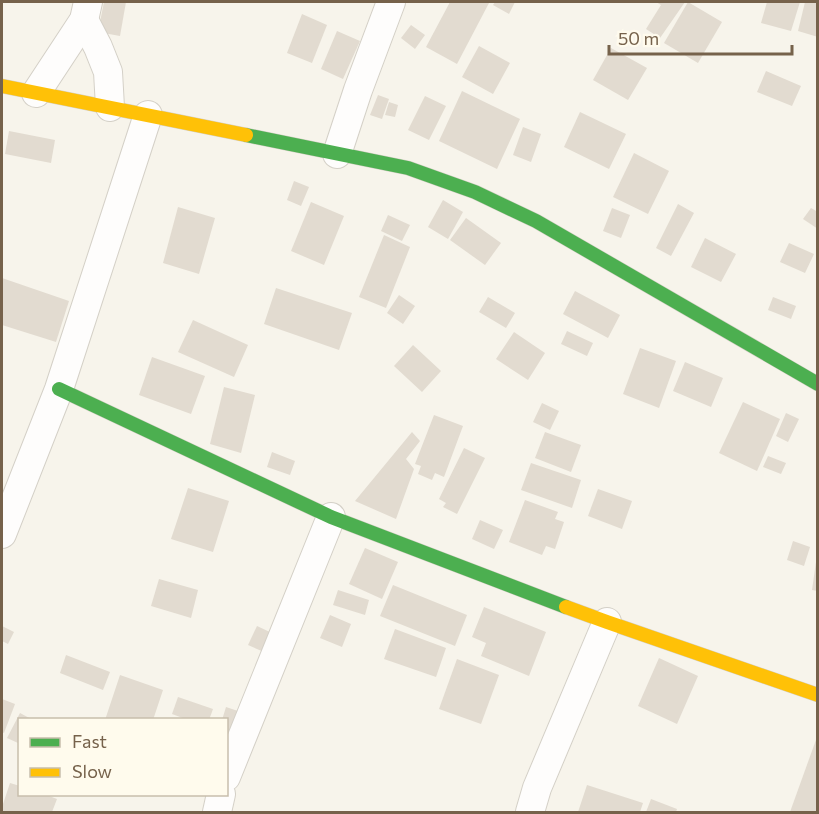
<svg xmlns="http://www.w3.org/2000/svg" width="819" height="814" font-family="Commissioner,sans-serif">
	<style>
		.building { fill: #e2dbd0 }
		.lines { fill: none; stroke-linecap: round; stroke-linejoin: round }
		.street-casing { stroke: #d4d0c7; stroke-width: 30 }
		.fast-casing { stroke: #d5d0c6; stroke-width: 15 }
		.slow-casing { stroke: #d5d0c6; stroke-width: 15 }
		.street { stroke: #fefdfc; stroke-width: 28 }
		.fast { stroke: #4caf50; stroke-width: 14 }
		.slow { stroke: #ffc107; stroke-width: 14 }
	</style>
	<rect width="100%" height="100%" fill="#f7f4eb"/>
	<!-- building -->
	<g class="building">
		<polygon points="104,2 126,2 120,36 98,32"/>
		<polygon points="450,2 486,2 489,3 457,64 426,47"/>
		<polygon points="495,2 515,2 509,14 493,5"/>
		<polygon points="656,2 685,2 660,38 646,29 661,5"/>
		<polygon points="688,2 722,22 698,63 664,43"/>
		<polygon points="767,2 800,2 791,31 761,23"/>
		<polygon points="805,2 818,2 818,37 798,31"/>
		<polygon points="302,14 327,25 312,63 287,53"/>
		<polygon points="411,25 425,35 415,49 401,38"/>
		<polygon points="337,31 360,41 343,79 321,69"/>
		<polygon points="479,46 510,63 493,94 462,77"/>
		<polygon points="611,48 647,68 628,100 593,80"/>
		<polygon points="766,71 801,86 792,106 757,92"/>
		<polygon points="462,91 520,119 497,169 439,141"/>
		<polygon points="378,95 389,99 382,119 370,115"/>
		<polygon points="425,96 446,106 429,140 408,130"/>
		<polygon points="389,102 398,105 395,117 385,115"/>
		<polygon points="580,112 626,134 609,169 564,147"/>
		<polygon points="523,127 541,134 531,162 513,155"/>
		<polygon points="9,131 55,140 51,163 5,154"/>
		<polygon points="634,153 669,171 648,214 613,197"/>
		<polygon points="294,181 309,187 301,206 287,200"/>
		<polygon points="443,200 463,212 448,239 428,227"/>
		<polygon points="311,202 344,216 324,265 291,251"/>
		<polygon points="678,204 694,213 671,256 656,248"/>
		<polygon points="178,207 215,218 199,274 163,263"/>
		<polygon points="612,208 630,215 621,238 603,231"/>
		<polygon points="811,208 818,212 818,229 803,219"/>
		<polygon points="388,215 410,225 402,241 381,231"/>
		<polygon points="466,218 501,243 485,265 450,240"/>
		<polygon points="384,235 410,247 386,308 359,297"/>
		<polygon points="705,238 736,254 721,282 691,267"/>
		<polygon points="789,243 814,254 805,273 780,262"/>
		<polygon points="2,278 69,301 56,342 2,325"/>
		<polygon points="276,288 352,313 339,350 264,324"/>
		<polygon points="575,291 620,315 608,338 563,314"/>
		<polygon points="399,295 415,306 403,324 387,313"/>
		<polygon points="488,297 515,313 506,328 479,312"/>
		<polygon points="773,297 796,306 791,319 768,310"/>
		<polygon points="193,320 248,345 234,377 178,352"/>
		<polygon points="567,331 593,343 587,356 561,344"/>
		<polygon points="514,332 545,353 528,380 496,359"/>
		<polygon points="413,345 441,371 422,392 394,366"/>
		<polygon points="640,348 676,361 659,408 623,394"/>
		<polygon points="152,357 205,376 191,414 139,395"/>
		<polygon points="685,362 723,378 711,407 673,391"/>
		<polygon points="224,387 255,395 241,453 210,444"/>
		<polygon points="743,402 780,419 757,471 719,453"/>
		<polygon points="542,403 559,411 550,430 533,422"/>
		<polygon points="786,413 799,419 788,442 776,436"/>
		<polygon points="434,415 463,426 444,477 435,473 432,480 418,474 421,466 415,464"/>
		<polygon points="412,432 420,441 406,459 414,469 396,519 355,501"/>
		<polygon points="545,432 581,445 571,472 535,458"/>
		<polygon points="464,448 485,458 457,514 443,507 446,503 439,499"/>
		<polygon points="272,452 295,461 290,475 267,467"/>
		<polygon points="768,456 786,463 781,474 763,467"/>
		<polygon points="531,463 581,480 572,508 521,490"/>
		<polygon points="188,488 229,501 213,552 171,539"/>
		<polygon points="598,489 632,501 622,529 588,516"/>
		<polygon points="525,500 558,512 555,519 564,522 555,549 546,546 542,555 509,542"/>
		<polygon points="480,520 503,530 494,549 472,539"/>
		<polygon points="793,541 810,547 804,566 787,560"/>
		<polygon points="365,548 398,562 382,599 349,584"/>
		<polygon points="816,562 818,562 818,591 812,590"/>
		<polygon points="159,579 198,590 191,618 151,606"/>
		<polygon points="393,585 467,615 455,646 380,616"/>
		<polygon points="338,590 369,600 365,615 333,605"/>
		<polygon points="484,607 546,632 529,676 481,656 486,643 472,637"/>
		<polygon points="330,615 351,624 342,647 320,638"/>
		<polygon points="2,626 14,632 8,644 2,641"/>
		<polygon points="257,626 272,633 264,652 248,645"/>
		<polygon points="395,629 446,648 436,677 384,659"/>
		<polygon points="66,655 110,672 103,690 60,673"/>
		<polygon points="659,658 698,676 677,724 638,706"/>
		<polygon points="457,659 499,675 481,724 439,709"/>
		<polygon points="120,675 163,690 153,720 105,720"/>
		<polygon points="178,697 213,709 209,720 188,720 172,714"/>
		<polygon points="2,699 15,704 4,733 2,732"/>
		<polygon points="226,707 241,712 234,738 226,735 226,720 222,720"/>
		<polygon points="20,713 33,720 20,720 20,740 18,743 7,738"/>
		<polygon points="817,737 818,812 790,812"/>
		<polygon points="10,783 20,786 20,794 44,794 57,799 52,812 2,812 2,807"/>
		<polygon points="587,785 643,803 640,812 578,812"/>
		<polygon points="651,799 677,809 676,812 646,812"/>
	</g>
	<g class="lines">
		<!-- street casing -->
		<g class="street-casing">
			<g id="street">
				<polyline points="84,20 98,47 108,72 110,107"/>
				<polyline points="36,93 84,20 88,2"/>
				<polyline points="337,154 358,90 391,2"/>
				<polyline points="2,534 59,389 148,115"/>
				<polyline points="226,777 331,517"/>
				<polyline points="217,812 221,794"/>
				<polyline points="530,812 537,788 607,622"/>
			</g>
		</g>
		<!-- fast casing -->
		<g class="fast-casing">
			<g id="fast">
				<polyline points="246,135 408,168 475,192 536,221 818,384"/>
				<polyline points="59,389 331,517 566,607"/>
			</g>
		</g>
		<!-- slow casing -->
		<g class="slow-casing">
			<g id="slow">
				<polyline points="2,86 246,135"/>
				<polyline points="566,607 607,622 818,695"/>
			</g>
		</g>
		<!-- street -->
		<use href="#street" class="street"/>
		<!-- fast -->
		<use href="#fast" class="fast"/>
		<!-- slow -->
		<use href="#slow" class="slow"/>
	</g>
	<!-- border -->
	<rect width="819" height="814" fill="none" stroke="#76624b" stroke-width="6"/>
	<!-- legend -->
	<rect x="18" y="718" width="210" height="78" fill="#fffbed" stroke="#c8beac" stroke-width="1.5"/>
	<rect x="30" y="738" width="30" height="9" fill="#4caf50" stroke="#c8beac" stroke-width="1.5"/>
	<text x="72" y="748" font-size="18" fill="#76624b">Fast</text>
	<rect x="30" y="768" width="30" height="9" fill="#ffc107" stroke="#c8beac" stroke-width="1.5"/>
	<text x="72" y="778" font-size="18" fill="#76624b">Slow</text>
	<!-- scale -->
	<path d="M609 45v9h183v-9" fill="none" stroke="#76624b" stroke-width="3"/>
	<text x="618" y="45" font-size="18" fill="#76624b" stroke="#fffbed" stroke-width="4.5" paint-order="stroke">50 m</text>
</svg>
